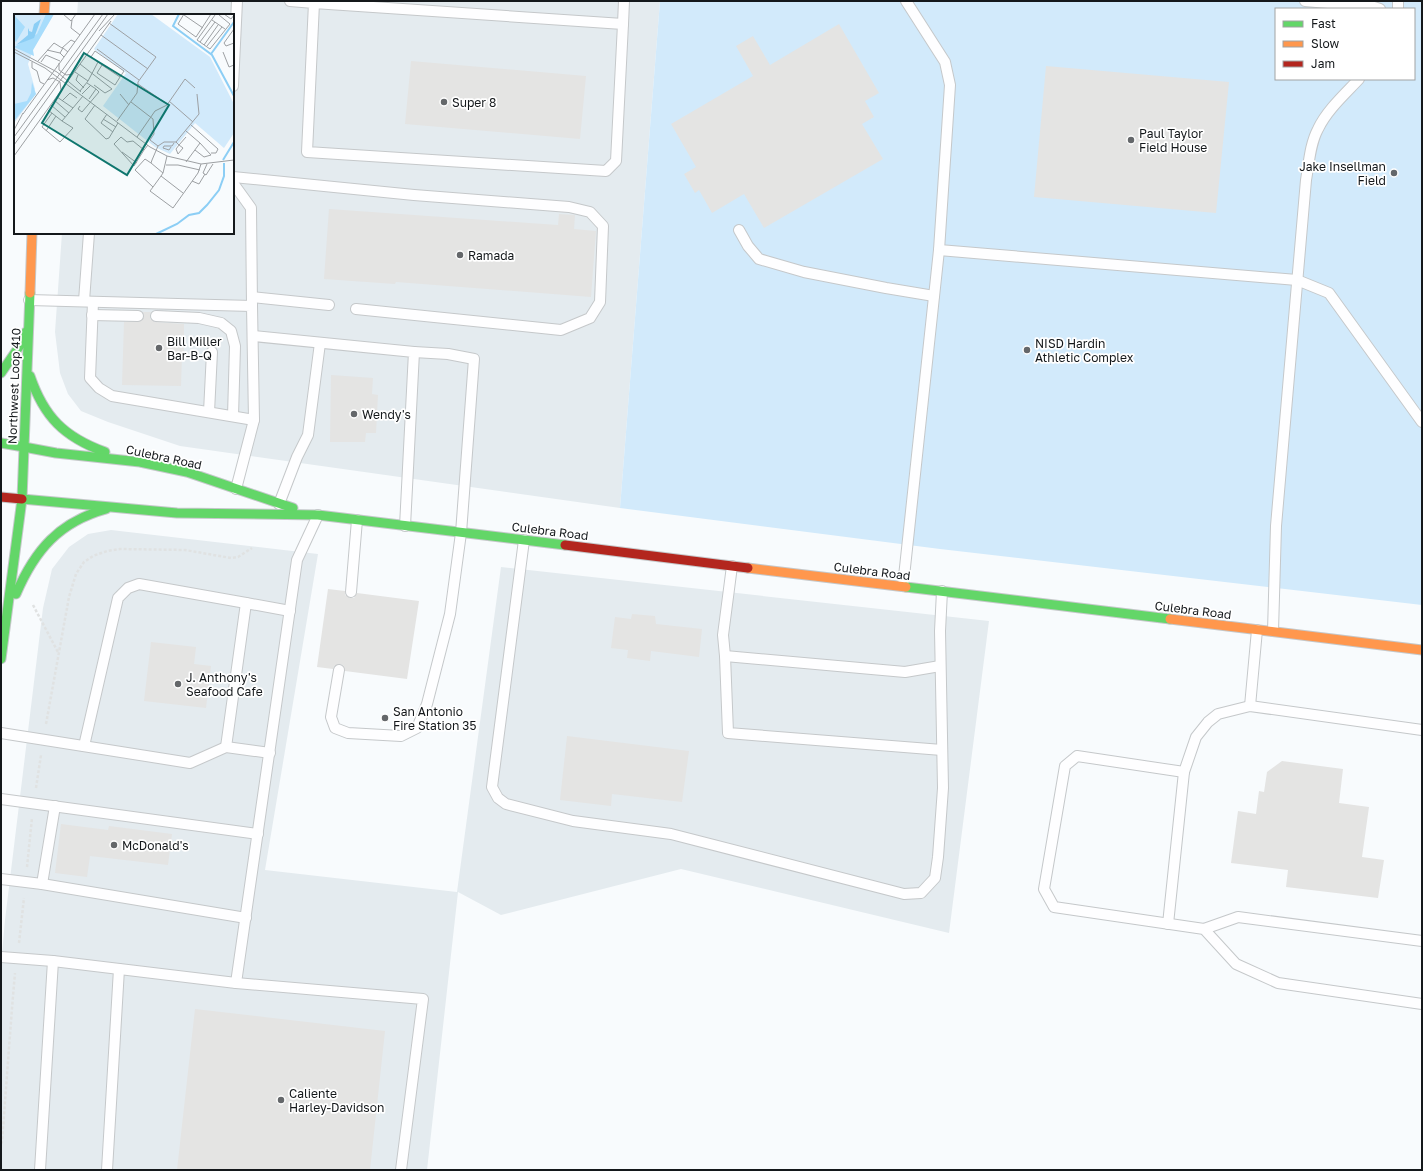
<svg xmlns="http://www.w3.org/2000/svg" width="1423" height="1171" font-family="'Golos Text',sans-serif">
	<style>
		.built { fill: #e4ebef }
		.green { fill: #d2eafb; fill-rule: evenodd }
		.building { fill: #e4e4e3 }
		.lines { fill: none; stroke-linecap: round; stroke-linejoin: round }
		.lane-casing { stroke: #c5c8ca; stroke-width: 12 }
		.fast-casing { stroke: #c5c8ca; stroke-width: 11 }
		.slow-casing { stroke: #c5c8ca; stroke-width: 11 }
		.jam-casing { stroke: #c5c8ca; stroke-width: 11 }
		.path { stroke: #e0e2e2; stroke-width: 2.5; stroke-dasharray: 3 2; stroke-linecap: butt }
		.lane { stroke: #fefeff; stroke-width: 10 }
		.fast { stroke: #63d668; stroke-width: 9 }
		.slow { stroke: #ff974d; stroke-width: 9 }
		.jam { stroke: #b3261e; stroke-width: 9 }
		.poi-dot { fill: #64676a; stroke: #fff; stroke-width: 1.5 }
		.labels { text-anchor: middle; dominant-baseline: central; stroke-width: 3.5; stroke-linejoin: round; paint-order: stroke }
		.poi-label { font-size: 12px; fill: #14181b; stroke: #fff; text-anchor: start }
		.street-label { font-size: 12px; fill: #14181b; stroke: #fff }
		.inset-river { fill: none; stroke: #8ccef5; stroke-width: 2 }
		.inset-road { fill: none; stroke: #9da0a3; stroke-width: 1 }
		.view { fill: #0f766e; fill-opacity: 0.15; stroke: #0f766e; stroke-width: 2 }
		.inset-edge { fill: none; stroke: #14181b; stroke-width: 2 }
	</style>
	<rect width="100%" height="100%" fill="#f8fbfd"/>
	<!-- built -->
	<g class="built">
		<polygon points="78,1 660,1 620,508 180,446 108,422 81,411 68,394 60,373 55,332 62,233 233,233 233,15 77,15"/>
		<polygon points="111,530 318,554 265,870 457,892 501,567 989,621 949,933 681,869 501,915 458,892 427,1170 1,1170 1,965 5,920 43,608 52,569 69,547 88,534"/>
	</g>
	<!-- green -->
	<path class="green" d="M 660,1 L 1422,1 L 1422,605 L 940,549 L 620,508 ZM 1276,9 L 1414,9 L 1414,79 L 1276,79 Z"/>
	<!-- building -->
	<g class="building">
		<polygon points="839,24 879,93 865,101 874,117 862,124 883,159 764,228 744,194 712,213 699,190 695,193 684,174 696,167 671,124 753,76 736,46 753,36 770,65"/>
		<polygon points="411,61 586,76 580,139 405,124"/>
		<polygon points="1046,66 1229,82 1216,213 1034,197"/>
		<polygon points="329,209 558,225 559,214 575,215 574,229 596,231 591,297 396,282 395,284 324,279"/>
		<polygon points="143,312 151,312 150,315 150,319 155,322 184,324 184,355 182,355 181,386 122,385 124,322 141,321 144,317"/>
		<polygon points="331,375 373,378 372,394 378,395 376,433 366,433 365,442 330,442"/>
		<polygon points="328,589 345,591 345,595 350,598 354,598 357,593 419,601 407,679 345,671 343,665 340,664 334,666 333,669 317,667"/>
		<polygon points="632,614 655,616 656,624 702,629 699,657 651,651 650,661 627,658 628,650 611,648 615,617 631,619"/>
		<polygon points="151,642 196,647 194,664 211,666 206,708 144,701"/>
		<polygon points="567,736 689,751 682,802 612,794 611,806 560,800"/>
		<polygon points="1282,761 1343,769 1339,803 1369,807 1362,857 1384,860 1378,898 1286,887 1288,870 1231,863 1238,811 1256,814 1259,791 1264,792 1267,772"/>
		<polygon points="61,824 108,830 109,826 172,834 168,865 90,856 87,877 55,873"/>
		<polygon points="195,1009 385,1031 370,1170 177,1170"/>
	</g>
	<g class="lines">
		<!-- lane casing -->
		<g class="lane-casing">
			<g id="lane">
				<polyline points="290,1 314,3 623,24 616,161 606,171 307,152 314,3"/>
				<polyline points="1305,1 1374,7 1380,9"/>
				<polyline points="1398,9 1398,1"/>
				<polyline points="623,24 624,1"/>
				<polyline points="233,86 237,1"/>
				<polyline points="233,177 414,195 569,207 590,212 603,226 600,302 590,318 561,330 356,309"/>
				<polyline points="233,183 251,208 252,306"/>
				<polyline points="739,230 748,246 759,259 804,272 886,288 934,296"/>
				<polyline points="939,250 1297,280 1329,293 1422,422"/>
				<polyline points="252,297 329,305"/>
				<polyline points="29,300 252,306 254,420 236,489"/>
				<polyline points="84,301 89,233"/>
				<polyline points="93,302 90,378 99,388 112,396 254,420"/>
				<polyline points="92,315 138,316"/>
				<polyline points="156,316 199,318 221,323 231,331 235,346 233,416"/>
				<polyline points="253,336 414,352 405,526"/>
				<polyline points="209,412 212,352"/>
				<polyline points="279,504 297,457 308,435 320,343"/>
				<polyline points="524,540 492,787 498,798 506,804 573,821 671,834 904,894 921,893 935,878 938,857 943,788 940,631 942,591"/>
				<polyline points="732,566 723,635 725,656 728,733 942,750"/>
				<polyline points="903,586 939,250 950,85 945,62 906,1"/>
				<polyline points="351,592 357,520"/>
				<path d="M 1273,631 L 1276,526 L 1306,180 C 1309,163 1310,144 1318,129 C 1327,110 1345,94 1359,79"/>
				<polyline points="725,656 905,672 940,666"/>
				<polyline points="339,670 331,717 335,728 348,733 401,736 417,728 427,704 450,614 461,533 474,359 448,354 414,352"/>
				<polyline points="1250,706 1257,630"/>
				<polyline points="1422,730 1250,706 1218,714 1208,722 1196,737 1184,772 1077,756 1065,766 1044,889 1054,907 1204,929 1236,964 1278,983 1422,1004"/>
				<polyline points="1,733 190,763 226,747 270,753"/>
				<polyline points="84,746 118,598 128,588 139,584 246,603"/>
				<polyline points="226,747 246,603 290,611"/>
				<polyline points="1,799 258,834"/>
				<polyline points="1,879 42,884 246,918"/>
				<polyline points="42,884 55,806"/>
				<polyline points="1168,924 1184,772"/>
				<polyline points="1204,929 1238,917 1422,941"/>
				<polyline points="1,957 53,961 236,983 297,560 318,515"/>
				<polyline points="236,983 423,999 401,1170"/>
				<polyline points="40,1170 53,961"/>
				<polyline points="107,1170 119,969"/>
			</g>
		</g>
		<!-- fast casing -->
		<g class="fast-casing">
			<g id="fast">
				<polyline points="1,373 23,341 26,332"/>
				<path d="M 30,376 C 44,417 64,437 105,452"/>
				<polyline points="1,443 24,447"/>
				<polyline points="24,447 56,453 140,462 187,472 293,508"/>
				<polyline points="22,499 177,513 318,515 565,545"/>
				<polyline points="906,587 1170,619"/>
				<path d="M 16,594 C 35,550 59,522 106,509"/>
				<polyline points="1,659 22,499 30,293"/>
			</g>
		</g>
		<!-- slow casing -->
		<g class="slow-casing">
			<g id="slow">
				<polyline points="44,15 45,1"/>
				<polyline points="30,293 32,233"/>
				<polyline points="748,568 906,587"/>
				<polyline points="1170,619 1422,650"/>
			</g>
		</g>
		<!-- jam casing -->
		<g class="jam-casing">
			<g id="jam">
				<polyline points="1,497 22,499"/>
				<polyline points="565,545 748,568"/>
			</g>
		</g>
		<!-- path -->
		<g class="path">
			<polyline points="33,605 59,654"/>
			<polyline points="46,724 69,597 76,574 84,562 93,556 107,551 120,549 185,550 231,558 238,557 252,548"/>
			<polyline points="36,788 41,755"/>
			<polyline points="27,867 32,818"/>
			<polyline points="19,943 24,898"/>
			<polyline points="1,1144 2,1142 12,1008 15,973"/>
		</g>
		<!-- lane -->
		<use href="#lane" class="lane"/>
		<!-- fast -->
		<use href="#fast" class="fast"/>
		<!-- slow -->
		<use href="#slow" class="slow"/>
		<!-- jam -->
		<use href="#jam" class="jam"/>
	</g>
	<!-- markers -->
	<g class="poi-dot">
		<circle cx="444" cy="102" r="4"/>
		<circle cx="1131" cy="140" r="4"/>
		<circle cx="1394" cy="173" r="4"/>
		<circle cx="460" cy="255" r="4"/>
		<circle cx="159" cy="348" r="4"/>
		<circle cx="1027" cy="350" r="4"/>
		<circle cx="354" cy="414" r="4"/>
		<circle cx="178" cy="684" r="4"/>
		<circle cx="385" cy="718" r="4"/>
		<circle cx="114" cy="845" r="4"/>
		<circle cx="281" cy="1100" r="4"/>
	</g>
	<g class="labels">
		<!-- poi labels -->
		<g class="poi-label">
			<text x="452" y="102">Super 8</text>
			<text x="1139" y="133">Paul Taylor<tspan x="1139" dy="14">Field House</tspan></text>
			<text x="1386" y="166" text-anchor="end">Jake Insellman<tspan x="1386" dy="14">Field</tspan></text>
			<text x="468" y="255">Ramada</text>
			<text x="167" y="341">Bill Miller<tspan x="167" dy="14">Bar-B-Q</tspan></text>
			<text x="1035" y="343">NISD Hardin<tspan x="1035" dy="14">Athletic Complex</tspan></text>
			<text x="362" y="414">Wendy's</text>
			<text x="186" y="677">J. Anthony's<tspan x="186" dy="14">Seafood Cafe</tspan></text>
			<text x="393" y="711">San Antonio<tspan x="393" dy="14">Fire Station 35</tspan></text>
			<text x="122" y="845">McDonald's</text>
			<text x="289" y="1093">Caliente<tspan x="289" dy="14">Harley-Davidson</tspan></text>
		</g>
		<!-- street labels -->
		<g class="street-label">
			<text transform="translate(14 386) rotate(-88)">Northwest Loop 410</text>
			<text transform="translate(164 457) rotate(12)">Culebra Road</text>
			<text transform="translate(550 531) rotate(7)">Culebra Road</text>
			<text transform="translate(872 571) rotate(7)">Culebra Road</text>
			<text transform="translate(1193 610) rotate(7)">Culebra Road</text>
		</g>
	</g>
	<!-- overview -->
	<g transform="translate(14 14)">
		<rect width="220" height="220" fill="#f8fbfd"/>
		<path d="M 0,0 L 40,0 L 19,36 L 14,50 L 21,75 L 19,78 L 22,80 L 0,109 ZM 104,0 L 137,0 L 196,43 L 220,90 L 220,119 L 210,134 L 181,109 L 156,140 L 141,133 L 89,92 L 112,59 L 80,35 Z" fill="#d2eafb"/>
		<path d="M 32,0 L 40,0 L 19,36 L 20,42 L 0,33 L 23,20 ZM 0,1 L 11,13 L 2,28 L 0,26 ZM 18,68 L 22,80 L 0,107 L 0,90 L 13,87 L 17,79 Z" fill="#a8ddfc"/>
		<path d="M 27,5 L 20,24 L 2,31 L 14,21 L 14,16 L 15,14 L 15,17 L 18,18 L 20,10 Z" fill="#8ccef5"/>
		<path class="inset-river" d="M 165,0 L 159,12 L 198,41 L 220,82M 197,40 L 220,8M 209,146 L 220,128M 142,220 L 163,210 L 175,201 L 185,199 L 193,191 L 205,176 L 210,162 L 210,149"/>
		<path class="inset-road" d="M 49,0 L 57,7 L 62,0M 170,0 L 164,10 L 182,23 L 197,0M 210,0 L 217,5 L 220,1M 170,1 L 189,14M 201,1 L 183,26 L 196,35 L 216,10 L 205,1M 58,6 L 57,14 L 66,21M 198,6 L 211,15M 95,9 L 142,43 L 124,68 L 123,79 L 103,107M 220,15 L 210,29 L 212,32 L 220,29M 85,17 L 101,0M 87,21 L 134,55M 186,28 L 201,8M 190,31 L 204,11M 193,32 L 208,13M 0,35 L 43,58 L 67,78M 83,35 L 125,66M 33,36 L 46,39M 0,38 L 31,54 L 136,133 L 153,142 L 187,150 L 220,146M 209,38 L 215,53 L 220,51M 50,43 L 46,39 L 49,34 L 54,38M 77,43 L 81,37 L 110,57 L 106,63M 24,47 L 40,29 L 48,34 L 57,26 L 61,28M 18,48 L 18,54 L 23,57 L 26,68 L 30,70M 27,48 L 32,41 L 46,47M 84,48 L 88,51 L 106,63 L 101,71 L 83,59 L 88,51M 45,49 L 45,56 L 52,61 L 59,60M 66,50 L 98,75 L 91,79 L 80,71M 61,58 L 74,67 L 66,77M 64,61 L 62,66 L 70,74M 33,66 L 39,64 L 46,68 L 47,76M 74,67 L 84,48 L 76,42M 73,69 L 82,75 L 75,85M 124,70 L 153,90M 68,80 L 77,71M 106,80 L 115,91M 43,83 L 59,94M 40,86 L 55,99M 48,87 L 56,79 L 63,84M 155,87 L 179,108M 117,88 L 139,105 L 140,120 L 136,126 L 144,132M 37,91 L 51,103M 81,91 L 71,105 L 92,125 L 95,124 L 104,109M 66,92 L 64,95 L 68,98 L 85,78 L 82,75M 34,96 L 48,107 L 69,82M 38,99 L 28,113 L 46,128 L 59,114 L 48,107M 9,100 L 81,0M 93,100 L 87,109 L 99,118M 89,105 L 102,113M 177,111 L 204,135 L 202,139 L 197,139M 0,116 L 9,99M 32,117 L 42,102M 172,117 L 186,129M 0,123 L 89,0M 123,123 L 141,97 L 153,91 L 171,65 L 181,74M 162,128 L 165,131 L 169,134 L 164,140 L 162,135 L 165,131 L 172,123M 0,131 L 94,0M 157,133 L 155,136 L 149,134 L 150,132 L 158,132 L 160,129M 130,136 L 120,152 L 100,130 L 107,123 L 113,128 L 119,127 L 130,136 L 134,131M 108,138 L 123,149M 0,142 L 97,7M 138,146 L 137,149 L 131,145 L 121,156 L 139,173 L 136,177 L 159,194 L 184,159 L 187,150M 138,146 L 144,132 L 150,128 L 162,128 L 185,100 L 183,80M 172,148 L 186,129 L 197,141 L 190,143 L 181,136M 137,149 L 149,159 L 147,162 L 169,179M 193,150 L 189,159 L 192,161 L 199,150M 152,151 L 164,151 L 186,156M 149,159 L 153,142M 178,167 L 185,170 L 191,160M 139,173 L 147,162M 220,220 L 220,186"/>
		<path class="view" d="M 70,39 L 155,91 L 113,161 L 28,109 Z"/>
		<rect width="220" height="220" class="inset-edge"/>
	</g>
	<!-- border -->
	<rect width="1423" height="1171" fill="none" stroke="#14181b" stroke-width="4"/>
	<!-- legend -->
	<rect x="1275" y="8" width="140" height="72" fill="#ffffff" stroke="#a1a3a4"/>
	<rect x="1283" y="21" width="20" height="6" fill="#63d668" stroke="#a1a3a4"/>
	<text x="1311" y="28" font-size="12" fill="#14181b">Fast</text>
	<rect x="1283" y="41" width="20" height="6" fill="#ff974d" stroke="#a1a3a4"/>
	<text x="1311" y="48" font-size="12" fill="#14181b">Slow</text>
	<rect x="1283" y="61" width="20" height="6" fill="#b3261e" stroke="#a1a3a4"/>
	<text x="1311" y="68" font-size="12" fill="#14181b">Jam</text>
</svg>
